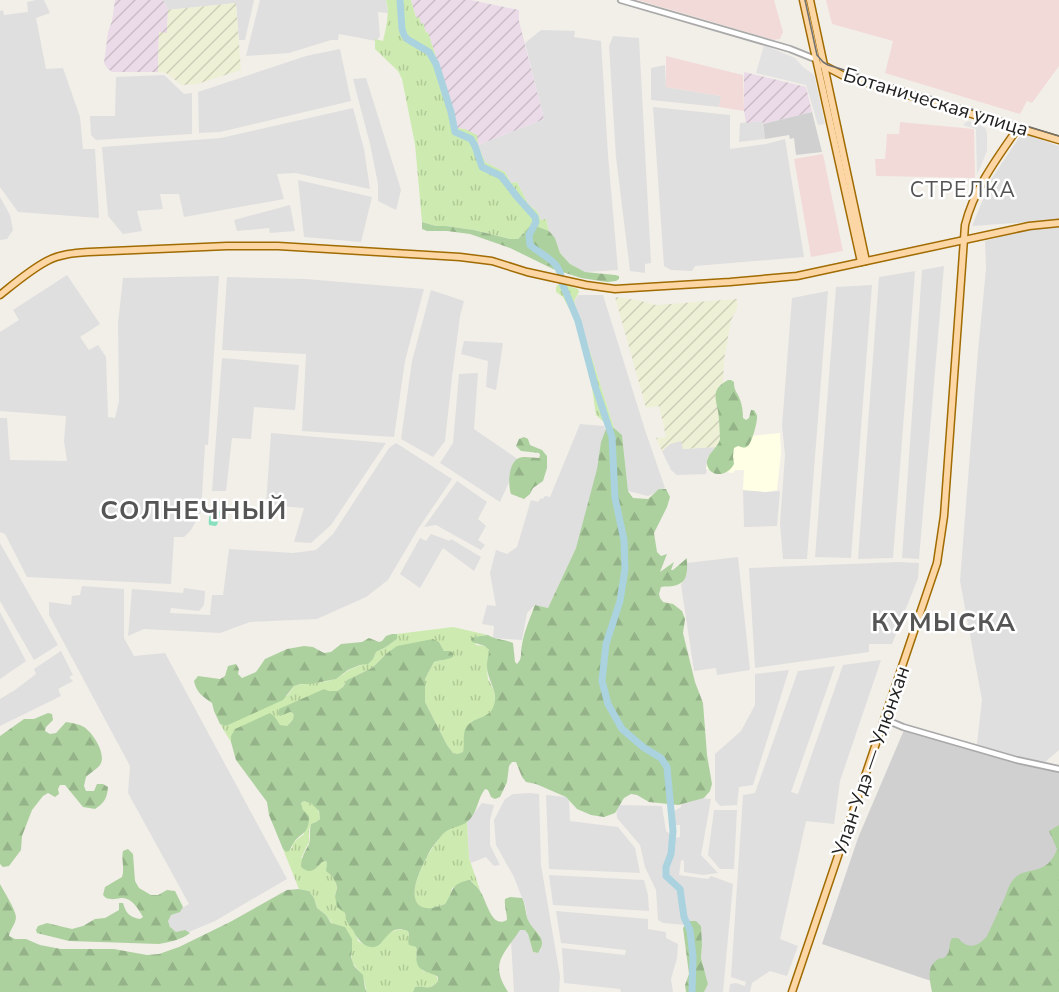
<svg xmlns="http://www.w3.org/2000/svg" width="1059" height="992" font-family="'Nunito Sans',sans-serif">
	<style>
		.residential { fill: #e0dfdf }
		.commercial { fill: #f2dad9 }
		.industrial { fill: url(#industrial-furrows) }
		.education { fill: #ffffe5 }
		.religious { fill: #d0d0d0 }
		.farmland { fill: url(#farmland-furrows) }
		.grass { fill: url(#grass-tufts) }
		.forest { fill: url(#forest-firs) }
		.pitch { fill: #88e0be }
		.parking { fill: #e2e2e2 }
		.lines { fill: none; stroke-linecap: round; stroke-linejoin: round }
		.river { stroke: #aad3df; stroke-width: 7 }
		.minor-casing { stroke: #a9a9a9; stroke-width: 8 }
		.major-casing { stroke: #a06b00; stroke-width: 9 }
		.minor { stroke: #fff; stroke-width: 4.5 }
		.major { stroke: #fcd6a4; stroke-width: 6 }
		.tram { stroke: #707070; stroke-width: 1.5 }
		.labels { text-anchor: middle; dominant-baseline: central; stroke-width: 5; stroke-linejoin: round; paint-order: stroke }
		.street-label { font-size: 20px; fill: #222; stroke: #fff }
		.neighbourhood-label { font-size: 21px; letter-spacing: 1.5px; fill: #555; stroke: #fff }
		.district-label { font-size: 26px; font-weight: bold; letter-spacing: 1.5px; fill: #555; stroke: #fff }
	</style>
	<defs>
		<pattern id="industrial-furrows" width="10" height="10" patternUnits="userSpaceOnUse" patternTransform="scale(1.5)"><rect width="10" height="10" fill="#ebdbe8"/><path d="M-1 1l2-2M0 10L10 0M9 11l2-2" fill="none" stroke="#c9bcc7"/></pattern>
		<pattern id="farmland-furrows" width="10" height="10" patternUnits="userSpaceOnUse" patternTransform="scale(1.5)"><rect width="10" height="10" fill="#eef0d5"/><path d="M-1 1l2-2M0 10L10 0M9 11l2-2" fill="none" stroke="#ccceb7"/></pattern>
		<pattern id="grass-tufts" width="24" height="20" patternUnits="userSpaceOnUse" patternTransform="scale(1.5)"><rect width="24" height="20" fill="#cdebb0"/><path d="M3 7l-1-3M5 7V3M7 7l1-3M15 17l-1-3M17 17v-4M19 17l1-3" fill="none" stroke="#b0c997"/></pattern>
		<pattern id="forest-firs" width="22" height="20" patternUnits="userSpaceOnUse" patternTransform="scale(1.5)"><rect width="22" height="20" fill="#add19e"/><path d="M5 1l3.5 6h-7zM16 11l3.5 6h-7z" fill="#95b388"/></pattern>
	</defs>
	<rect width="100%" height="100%" fill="#f2efe9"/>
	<!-- residential -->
	<g class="residential">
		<polygon points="36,0 44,0 50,13 36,18 46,69 63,68 80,117 83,149 95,149 99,218 18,212 0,187 0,11 3,10 4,15 28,12 27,2"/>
		<polygon points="163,0 254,0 245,40 239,40 236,3 168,10"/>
		<polygon points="260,0 386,0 388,13 378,12 380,36 376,41 339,34 338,40 331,40 289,53 246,56"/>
		<polygon points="541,30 575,31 574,37 601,41 608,155 618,270 585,272 570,264 560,253 555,238 549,231 546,219 541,220 537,211 528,204 517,182 511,183 505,172 485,162 478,145 544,119 525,43"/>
		<polygon points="613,36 639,38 651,263 645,264 645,273 630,271 616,157 609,46"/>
		<polygon points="340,49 351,101 220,132 199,133 198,92 306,56"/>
		<polygon points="665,65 666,87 721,96 719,107 651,100 651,68"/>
		<polygon points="164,75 184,94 192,93 192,134 96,140 91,135 90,116 115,116 116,77"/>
		<polygon points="366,78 401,190 396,210 378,201 378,184 370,144 353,79"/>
		<polygon points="653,107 730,115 730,149 766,144 785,139 804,257 695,266 692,271 671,270 664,266"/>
		<polygon points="353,108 364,149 370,189 295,173 277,174 284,199 184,217 179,194 160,194 163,209 137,211 142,231 123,234 108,216 102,147 221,138"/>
		<polygon points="762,121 765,139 739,142 740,123"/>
		<polygon points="1022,133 1059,146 1059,220 972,226 992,178"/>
		<polygon points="298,180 372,197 361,242 304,237"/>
		<polygon points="0,197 10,215 13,230 7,239 0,240"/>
		<polygon points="290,205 295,231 270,233 269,228 237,231 234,220"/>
		<polygon points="1059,227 1059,750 1037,769 976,752 982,700 960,581 978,351 986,269 985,241 1029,229"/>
		<polygon points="944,266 919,559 902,558 922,270"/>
		<polygon points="915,271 893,558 858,559 879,277"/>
		<polygon points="67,275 100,324 80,337 89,350 98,345 106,357 108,417 115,418 119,401 118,323 123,278 219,276 208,445 205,445 201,512 191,530 184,537 174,537 171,584 27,577 5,534 0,532 0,418 7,418 10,460 67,461 64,441 66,416 0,411 0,332 19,320 13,310"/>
		<polygon points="227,277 306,279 424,289 405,361 394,437 302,431 306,354 222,350"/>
		<polygon points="872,285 851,558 815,557 836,287"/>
		<polygon points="431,290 464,301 460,316 452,377 445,441 433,457 401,439 412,361"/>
		<polygon points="828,291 807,559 783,559 780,524 785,455 782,426 792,298"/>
		<polygon points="578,295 603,295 645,430 665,488 648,496 628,491 622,435 614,428 574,301"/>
		<polygon points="464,341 503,343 496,390 486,387 488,361 461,354"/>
		<polygon points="222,358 299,365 295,410 254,407 251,439 232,438 226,491 212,491"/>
		<polygon points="478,373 474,429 519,460 500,502 440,463 453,443 459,374"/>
		<polygon points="580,424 604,426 609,447 576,548 548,608 535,605 527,613 522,640 493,638 494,626 482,624 487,605 496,606 490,573 496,550 507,554 517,547 531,500 538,502 541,498 543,499 545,496 550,497"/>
		<polygon points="271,433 386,443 331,525 311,543 294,542 304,508 266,505"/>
		<polygon points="682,440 683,449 716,447 708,457 706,474 677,475 671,470 662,451 670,444"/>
		<polygon points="396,443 452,479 418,529 388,580 366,597 317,619 250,622 220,633 144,629 128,636 132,589 183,593 184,588 205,591 204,605 199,611 171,608 170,613 210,615 212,595 223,595 229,549 293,553 316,550 333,534 389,448"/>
		<polygon points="457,481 487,502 478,519 486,526 478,540 485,545 481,550 436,525 424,527"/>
		<polygon points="743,490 766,492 780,491 777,526 744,527"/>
		<polygon points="431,534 450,541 451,539 481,557 474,571 443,548 420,588 400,574 420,538 426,541"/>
		<polygon points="0,543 58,645 34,660 0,601"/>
		<polygon points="738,557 750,670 717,675 716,668 694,671 681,585 687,574 687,563"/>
		<polygon points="898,562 919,563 918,578 892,644 869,644 869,652 755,668 749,568"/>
		<polygon points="82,586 124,589 124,638 134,656 165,653 287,879 215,921 177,937 164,918 189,904 128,793 130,766 49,615 49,602 71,605 72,596 80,595"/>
		<polygon points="0,612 26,661 0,679"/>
		<polygon points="61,651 73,675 69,677 73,681 58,689 61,696 0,726 0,699 15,690 36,674 34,669"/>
		<polygon points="881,660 840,781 834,824 806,821 780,939 798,946 787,976 770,971 752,983 750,992 729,992 730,984 736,983 745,986 746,982 731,977 743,795 755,793 798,671 835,666 791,792 798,794 843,665"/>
		<polygon points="789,670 753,785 739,787 737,805 720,806 715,800 715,754 741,731 755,705 755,674"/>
		<polygon points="530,793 539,794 541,865 560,976 559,992 514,992 511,941 520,929 525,930 528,934 533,952 538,953 541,949 542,942 540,935 528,922 525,904 522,898 514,877 496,845 494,820 505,799 513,794"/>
		<polygon points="546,795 566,797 569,801 570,821 618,827 635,848 640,873 549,869"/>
		<polygon points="682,797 711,799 701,855 718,873 703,875 684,872 684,861 681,860 679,875 708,879 711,876 733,884 723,992 704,992 708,984 701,958 702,945 688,921 686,925 663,923 658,920 656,890 645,867 640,845 617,818 616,805 662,806 666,831 674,838 680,837 680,825 670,825 671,813 681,807"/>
		<polygon points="482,803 494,805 490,820 490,845 500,865 494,866 486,857 471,863 469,858 467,822"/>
		<polygon points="714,810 737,810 734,869 720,869 708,855"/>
		<polygon points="549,875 644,880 648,895 649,911 553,905"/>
		<polygon points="556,911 648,919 648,929 666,932 666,938 678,944 677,958 671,979 673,992 621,992 620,989 564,983 562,948 625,955 626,950 561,943"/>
	</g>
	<!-- commercial -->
	<g class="commercial">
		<polygon points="637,0 774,0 783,32 780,39 774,40"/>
		<polygon points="826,0 1059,0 1059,66 1032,103 1027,101 1020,114 885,73 893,41 832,24"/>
		<polygon points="666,56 743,75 744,111 719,107 721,96 666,87"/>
		<polygon points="900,122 974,129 975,178 876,176 875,159 885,159 887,134 899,134"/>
		<polygon points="823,154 843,251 811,257 794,159"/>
	</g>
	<!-- industrial -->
	<g class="industrial">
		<polygon points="115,0 163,0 168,10 167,33 159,33 158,72 112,72 107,68 104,63 108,32 112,21"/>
		<polygon points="411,0 471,0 519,10 519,21 544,119 478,145 465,129 457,128 448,95 428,33 426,33 423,24 421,24 416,18"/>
		<polygon points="744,72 806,87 812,112 763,124 762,121 746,123 744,111"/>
	</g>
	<!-- education -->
	<polygon class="education" points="780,433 781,453 777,490 766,492 743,490 744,470 735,470 733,473 706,469 708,457 716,447 720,439"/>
	<!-- religious -->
	<g class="religious">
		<polygon points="812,112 822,152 796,155 794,138 790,139 789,135 765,139 763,124"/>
		<polygon points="904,730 1059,773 1059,992 1022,992 934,982 822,944 858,838"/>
	</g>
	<!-- farmland -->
	<g class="farmland">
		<polygon points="236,3 241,70 197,84 182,85 166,73 158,72 159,32 167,33 168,10"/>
		<polygon points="615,297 637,300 656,305 737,299 737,309 731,320 724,360 723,383 719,385 716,403 719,412 720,439 716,447 683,449 681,441 670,444 662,451 656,438 666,437 659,406 646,408"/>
	</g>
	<!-- grass -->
	<g class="grass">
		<path d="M 386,0 L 411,0 L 416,18 L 419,17 L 421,24 L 423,23 L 426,33 L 428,32 L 448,95 L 457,128 L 465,129 L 477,135 L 478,145 L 485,162 L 505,172 L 511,183 L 517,182 L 528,204 L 537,211 L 541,220 L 546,219 L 549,231 L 536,226 L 524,232 L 518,239 L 510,239 L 474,230 L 446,226 L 436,226 L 422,222 L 415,144 L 402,79 L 398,71 L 375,49 L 375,39 L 383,41 C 386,27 390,14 386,0 Z"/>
		<polygon points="562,284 578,289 579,292 574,301 614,428 606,429 606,424 596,415 591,381 575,320 563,297 556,292 556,288 557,285"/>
		<path d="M 453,627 L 488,635 L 473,637 L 476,645 L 485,646 L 489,650 C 489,661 486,667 488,679 C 490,683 493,687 494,692 C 499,712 487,716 471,722 L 465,734 L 465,746 L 463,752 L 458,755 L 453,753 L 447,745 L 425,702 L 425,679 L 434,662 L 453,657 L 453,654 L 450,651 L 444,651 L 439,642 L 386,654 L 372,668 L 347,680 L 343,687 L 337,691 L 329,691 L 324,689 L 284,716 L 290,712 L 293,713 C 295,719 291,722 287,726 L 280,726 L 275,717 L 231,736 L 231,742 L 220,724 L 226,726 L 288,695 L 294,686 C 306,682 320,684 332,680 C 340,678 346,671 354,668 C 366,662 370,666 376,652 L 386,647 L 397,639 L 397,634 Z"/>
		<path d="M 304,801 C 315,804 319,807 320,819 L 316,822 L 311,824 L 309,830 L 309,842 L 301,858 L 316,868 L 322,862 L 326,861 L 327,863 L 327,871 C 336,879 339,884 335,896 L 345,913 L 347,922 L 354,930 L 358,941 L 367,946 L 375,946 C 385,936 393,926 408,931 L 410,945 L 416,947 L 417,953 L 416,958 L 423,971 L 432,973 L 437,977 L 438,981 C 429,992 426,985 415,987 L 413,992 L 367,992 C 365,987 365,982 363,977 C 358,966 349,966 352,950 L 326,915 L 317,908 L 314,898 L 309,891 L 299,889 L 283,849 L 286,852 L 292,848 L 293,843 L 304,834 L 303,810 L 301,803 Z"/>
		<path d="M 467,822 L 469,858 L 480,890 L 470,880 L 452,888 L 450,897 L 445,904 C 439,906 432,909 426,908 C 396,904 433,842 445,832 C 451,827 460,825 467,822 Z"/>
	</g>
	<!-- forest -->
	<g class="forest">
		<polygon points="422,222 436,226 446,226 474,230 510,239 518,239 529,227 536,226 549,231 555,238 560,253 570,264 585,272 615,275 619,276 619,279 616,281 607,282 581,278 553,269 510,248 470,234 447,231 427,231 422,229"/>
		<path d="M 728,380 L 731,380 L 734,382 C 734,390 736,391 739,397 C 742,404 743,411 743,418 L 746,420 L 749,418 L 751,410 L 754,410 C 755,412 756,413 757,415 C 758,421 752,442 748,446 C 744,449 742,447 738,446 L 734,448 L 733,456 L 734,464 C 733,466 730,470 728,471 C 720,477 708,474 707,464 C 706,454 718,448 720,439 C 720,435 719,415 718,411 C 715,395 712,389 728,380 Z"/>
		<path d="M 614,428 L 622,435 L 628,491 L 633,498 L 648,499 L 659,489 L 666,489 L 670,497 L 667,507 L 654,533 L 657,552 L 661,556 L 667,554 L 660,572 L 674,562 L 671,570 L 673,570 L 687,558 C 687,569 689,581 677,585 C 672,587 666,586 661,587 L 659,594 L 660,598 L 663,602 L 673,604 L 682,611 L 685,619 L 683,633 L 695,682 L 703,703 L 707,755 L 712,784 L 710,791 L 704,798 L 678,805 L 649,802 L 637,795 L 631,794 L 624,798 L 615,813 L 604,817 L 591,815 L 577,809 L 566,797 L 536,784 L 526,782 L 522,777 L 516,762 L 512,762 L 509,766 L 507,782 L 500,797 L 495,799 L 491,797 L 488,790 L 485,789 C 477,799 478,813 467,822 C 461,827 449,827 443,834 C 437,841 430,849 427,857 C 420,869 403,905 427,908 C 432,909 439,906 445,904 C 455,890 449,884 470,880 C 473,884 478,887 480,891 C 487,901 491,929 507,920 C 507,912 504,907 505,899 L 510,897 L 522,898 C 526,905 525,915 529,922 C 535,933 549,938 538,953 L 533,952 L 528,934 L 525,930 L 520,930 C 504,954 489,963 508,992 L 413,992 L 415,987 C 426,985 429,992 438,981 L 438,977 C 431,972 419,972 417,963 C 415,957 418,953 416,947 L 409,945 C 407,941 410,936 408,931 C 393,926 390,933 381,943 C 371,953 360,943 355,934 C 353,929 349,926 347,922 C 345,919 346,916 345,913 L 337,907 L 335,896 L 337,888 L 336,883 L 332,876 L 326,871 L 327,863 L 326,861 L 322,862 C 315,870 310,875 301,867 C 301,857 305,852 309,844 C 311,837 309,831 311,824 L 316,822 L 320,819 L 319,811 L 312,804 L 304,801 L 301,803 L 303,810 L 309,816 C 309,834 303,831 294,842 C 292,845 291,848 289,851 L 286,852 L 283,849 L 269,815 L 267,802 L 236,760 L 231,742 L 231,736 L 235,729 L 270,713 L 275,717 L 280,725 L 287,726 C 291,722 295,719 293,713 L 290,712 L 280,716 L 278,714 L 279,709 L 324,689 L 329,691 L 337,691 L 343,687 L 347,680 L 372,668 L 386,654 L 397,646 L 433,639 L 439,642 L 444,651 L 450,651 L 453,653 L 453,657 C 447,660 440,660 434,662 L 425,679 L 425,702 L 447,745 L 453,753 L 458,754 L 463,752 C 465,744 462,735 466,728 C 472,716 490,720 494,705 C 499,691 486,679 487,664 C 487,659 489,655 489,650 L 485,646 L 472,642 L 471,639 L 473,637 L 488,635 C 496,640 504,639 513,643 L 515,662 L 517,664 C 523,658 520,653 522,645 C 524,632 530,618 535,605 L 548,608 L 576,548 L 597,469 L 601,442 L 606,429 Z"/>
		<path d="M 524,437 L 528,439 L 530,445 L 542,450 L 547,456 L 547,468 L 543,481 L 533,488 L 530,494 L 524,499 L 511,494 C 508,484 508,463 519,458 C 524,456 533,458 539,458 L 540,455 L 539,453 L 521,451 L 516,446 L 519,439 Z"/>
		<path d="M 392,634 L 397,634 L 397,639 L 386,647 L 376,652 L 373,659 L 368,664 L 360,665 L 348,670 L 336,679 L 311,684 L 301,684 L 294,686 L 283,700 L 226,726 L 220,724 L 214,711 L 212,703 C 203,697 196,692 194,681 L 198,676 L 220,679 L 225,676 L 228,666 L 236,664 L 239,669 L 238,674 L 242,678 L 256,672 L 265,659 L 287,649 L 304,646 L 313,647 L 324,653 L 331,652 L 341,644 L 362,642 L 369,638 L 379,642 L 382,641 L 386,636 Z"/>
		<path d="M 48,713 L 52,714 L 53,720 L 46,727 L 45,731 L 50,734 L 56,733 L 66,722 C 72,723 79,724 84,727 C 93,733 107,754 100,765 C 97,769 90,773 86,777 L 84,786 L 86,791 L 94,791 L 97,784 L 103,784 L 108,787 C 107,799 104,803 95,809 L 83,807 L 65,785 L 60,785 L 58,789 L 59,794 L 55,797 L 48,793 L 43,796 L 32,810 L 22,836 L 21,850 L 9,866 L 3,867 L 0,864 L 0,736 L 24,719 L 34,719 Z"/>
		<path d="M 1059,825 L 1059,992 L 932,992 C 930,982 926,967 937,960 C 942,956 940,961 946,956 C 951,952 948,944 952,938 L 958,938 C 968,950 978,947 987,936 C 993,923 999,910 1005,897 C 1007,892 1009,884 1013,880 C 1024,865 1047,878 1057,849 L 1049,831 Z"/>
		<path d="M 128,849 L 133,854 L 135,881 L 139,888 L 151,895 L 158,895 L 167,890 L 175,891 L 183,907 L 180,912 L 171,915 L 168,921 L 170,927 L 176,932 L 185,930 L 190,933 C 181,940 169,942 159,944 L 69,941 L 37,933 L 36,930 L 38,926 L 47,923 L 72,929 L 83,926 L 95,919 L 105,918 L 119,910 L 119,903 L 123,903 C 126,913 129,917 140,919 L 143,917 C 138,908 131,897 121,898 C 115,899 112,900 106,898 L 103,895 L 105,887 L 122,877 C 125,868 121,860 123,851 Z"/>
		<path d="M 0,884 C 4,892 15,908 16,917 C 16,924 10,929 9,936 L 15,939 L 26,939 L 40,945 L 61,949 L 114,949 L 147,955 L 159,954 L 179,947 L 230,922 L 287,890 L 299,889 L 309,891 L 314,898 L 317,908 L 326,915 L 331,923 L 345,927 L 352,939 L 352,950 L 351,957 L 354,966 L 363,975 L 365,988 L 367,992 L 0,992 Z"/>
		<polygon points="688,921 696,921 701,926 702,945 701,958 708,984 704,992 686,992 685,985 689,974 683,928"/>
	</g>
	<!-- pitch -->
	<path class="pitch" d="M 213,508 L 219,510 L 221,512 L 217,525 L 215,526 L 209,525 C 208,520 210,511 213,508 Z"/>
	<!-- parking -->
	<g class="parking">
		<polygon points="764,45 795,58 803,67 814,75 825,124 818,125 806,85 756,73"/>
		<polygon points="968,121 980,125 986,129 987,135 987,151 977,175 976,129 963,125"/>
	</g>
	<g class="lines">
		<!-- river -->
		<g class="river">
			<path d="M 400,0 L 402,29 L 404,35 L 407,39 L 429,52 L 436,64 L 451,112 L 455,132 L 471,139 L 475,146 L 482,167 L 501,176 L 518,198 L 535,217 L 536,222 L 529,235 L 530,245 C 541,255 558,260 561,276"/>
			<polyline points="562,283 578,321 595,386 612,437 615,498 624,540 625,569 620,601 606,644 602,681 608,704 622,729 643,747 661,758 667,767 673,831 671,854 666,867 666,876 680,889 684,917 690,930 693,957 692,992"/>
		</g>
		<!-- minor casing -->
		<g class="minor-casing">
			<g id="minor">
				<polyline points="621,0 790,49 815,59"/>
				<polyline points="884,719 903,727 1017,760 1059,769"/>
			</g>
		</g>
		<!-- major casing -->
		<g class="major-casing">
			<g id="major">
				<polyline points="803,0 861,262"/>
				<polyline points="810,0 866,261"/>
				<polyline points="823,65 844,76 1059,140"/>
				<path d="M 0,295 C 15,283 30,270 47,261 C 60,254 75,253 89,252 L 227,246 L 278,246 L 460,257 L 492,261 L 527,272 L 586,285 L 615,289 L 730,282 L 797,276 L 1029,226 L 1059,223"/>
				<path d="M 792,992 L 937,563 L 944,516 L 965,225 C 974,189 997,158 1018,128"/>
			</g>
		</g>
		<!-- minor -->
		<use href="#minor" class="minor"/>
		<!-- major -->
		<use href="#major" class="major"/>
		<!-- tram -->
		<polyline class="tram" points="805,0 817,55 823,62 828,65 1059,136"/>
	</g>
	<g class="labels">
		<!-- street labels -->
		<g class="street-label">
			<text transform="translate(936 102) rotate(17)">Ботаническая улица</text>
			<text transform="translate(871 761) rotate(-71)">Улан-Удэ — Улюнхан</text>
		</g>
		<!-- neighbourhood labels -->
		<g class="neighbourhood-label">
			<text x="963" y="190">СТРЕЛКА</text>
		</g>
		<!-- district labels -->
		<g class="district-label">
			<text x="194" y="510">СОЛНЕЧНЫЙ</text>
			<text x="944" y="622">КУМЫСКА</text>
		</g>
	</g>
</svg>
